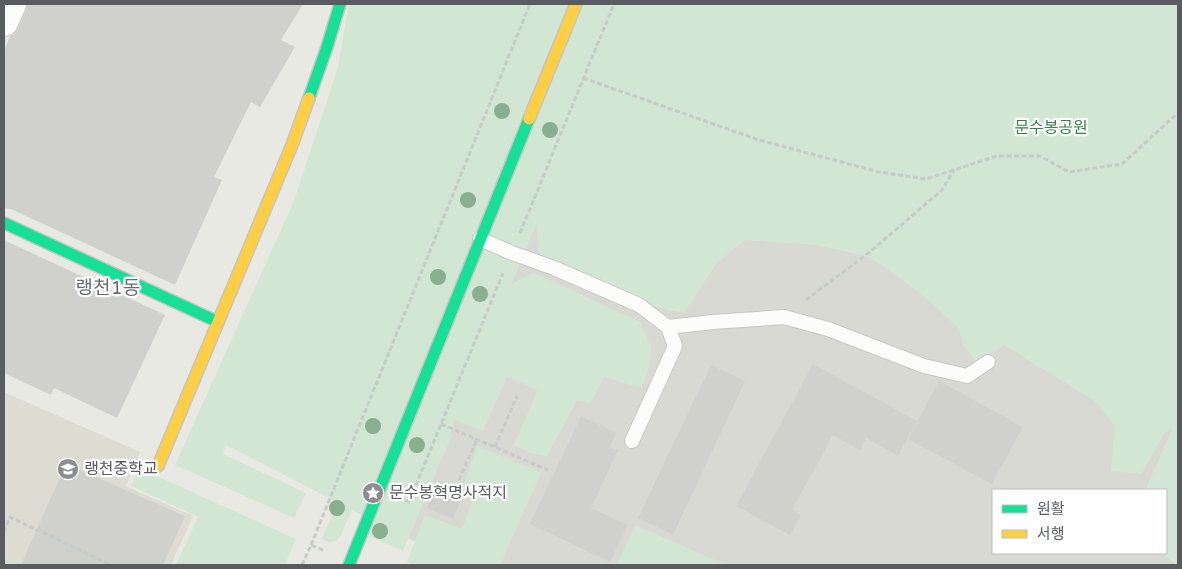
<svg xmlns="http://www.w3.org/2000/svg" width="1182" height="569" font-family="'Varela Round','Noto Sans KR',sans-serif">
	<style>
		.industrial { fill: #d9d9d4 }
		.education { fill: #dddcd3 }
		.green { fill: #d2e6d4 }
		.building { fill: #d0d0cd }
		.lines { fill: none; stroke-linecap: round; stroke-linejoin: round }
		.lane-casing { stroke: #c7c7c6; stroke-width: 16 }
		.street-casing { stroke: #c7c7c6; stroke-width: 30 }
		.fast-casing { stroke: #c5c5c5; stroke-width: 14 }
		.slow-casing { stroke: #c5c5c5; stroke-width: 14 }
		.path { stroke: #c7cbc9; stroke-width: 3; stroke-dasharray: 5 2.5; stroke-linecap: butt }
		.lane { stroke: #fcfcfb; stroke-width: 14 }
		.street { stroke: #fcfcfb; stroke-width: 28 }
		.fast { stroke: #16e098; stroke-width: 11 }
		.slow { stroke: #ffcf43; stroke-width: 11 }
		.tree { fill: #88b090 }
		.labels { text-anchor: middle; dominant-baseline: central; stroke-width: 4.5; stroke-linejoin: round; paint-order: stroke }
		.park-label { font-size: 16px; fill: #39814b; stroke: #fff }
		.poi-label { font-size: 16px; fill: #5a5c61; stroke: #fff; text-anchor: start }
		.quarter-label { font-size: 19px; fill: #6b6d73; stroke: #fff }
	</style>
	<rect width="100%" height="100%" fill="#e9e9e4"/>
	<!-- industrial -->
	<polygon class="industrial" points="578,122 879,193 1178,417 1146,490 993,490 993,553 1162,553 1178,565 443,565 446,558 406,537"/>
	<!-- education -->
	<polygon class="education" points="4,392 140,452 126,486 193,516 171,565 4,565"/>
	<!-- green -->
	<g class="green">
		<polygon points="349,4 1178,4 1178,564 1162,553 1166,553 1166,490 1146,490 1173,428 1164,434 1141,474 1111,471 1115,426 1095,401 1004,345 978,364 963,345 959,328 920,293 870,257 816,245 745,240 716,264 684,313 632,302 539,254 536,223 511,284 534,273 640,322 651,347 650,366 641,388 604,377 590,404 577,400 547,456 531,453 514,445 538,390 507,377 483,431 455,420 449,433 452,435 403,551 369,536 375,522 352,510 341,535 336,541 329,542 322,539 337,502 226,445 223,454 306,493 294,518 175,465 294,201 338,67"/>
		<polygon points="478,446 541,473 500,565 414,565 407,562 425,515 462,529 476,492 462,487"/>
		<polygon points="139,468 296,539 285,565 176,565 198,517 131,486"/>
		<polygon points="635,525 726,565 617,565"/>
	</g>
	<!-- building -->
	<g class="building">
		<polygon points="27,4 303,4 281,40 295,47 260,107 251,102 214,177 222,180 175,285 11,209 4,208 4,52 10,36 14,34 18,28 26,10"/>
		<polygon points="4,240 165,315 117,418 54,388 51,395 4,373"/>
		<polygon points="813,364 917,421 898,456 866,438 860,450 833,435 792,510 801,515 790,535 736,506"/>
		<polygon points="711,365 745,381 673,535 638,518"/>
		<polygon points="939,381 1023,427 992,484 908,439"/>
		<polygon points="581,416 616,433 610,447 618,450 591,508 628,525 610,562 530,524"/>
		<polygon points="66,464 185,516 163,565 21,565"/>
		<polygon points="439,480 465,491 453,519 427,508"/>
	</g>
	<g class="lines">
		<!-- lane casing -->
		<g class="lane-casing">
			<g id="lane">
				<polyline points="480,239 512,253 554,268 639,305 668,327 675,346 632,441"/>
				<polyline points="668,327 713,322 784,317 828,329 924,366 967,376 988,362"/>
			</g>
		</g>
		<!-- street casing -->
		<g class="street-casing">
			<polyline id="street" points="4,22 12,4"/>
		</g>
		<!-- fast casing -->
		<g class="fast-casing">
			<g id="fast">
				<polyline points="309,98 327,47 340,4"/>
				<polyline points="4,223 218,322"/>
				<polyline points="349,565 529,119"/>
			</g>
		</g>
		<!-- slow casing -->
		<g class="slow-casing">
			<g id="slow">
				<polyline points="529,119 576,4"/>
				<polyline points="158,466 292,145 309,98"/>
			</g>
		</g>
		<!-- path -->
		<g class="path">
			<polyline points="583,78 759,140 879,172 926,179 997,156 1040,156 1069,172 1122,164 1178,113"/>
			<polyline points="520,233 614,4"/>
			<polyline points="806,300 871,251 942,190 954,170"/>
			<polyline points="441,424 548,470"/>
			<polyline points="495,447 517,396"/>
			<polyline points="459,480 477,439"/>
			<polyline points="405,500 409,502 503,273"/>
			<polyline points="4,532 10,517 109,564 109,565"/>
			<polyline points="311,545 530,4"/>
			<polyline points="302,565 311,545 325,551"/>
		</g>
		<!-- lane -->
		<use href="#lane" class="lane"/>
		<!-- street -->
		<use href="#street" class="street"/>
		<!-- fast -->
		<use href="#fast" class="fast"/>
		<!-- slow -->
		<use href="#slow" class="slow"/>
	</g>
	<!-- trees -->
	<g class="tree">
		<circle cx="502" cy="111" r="8"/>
		<circle cx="550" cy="130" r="8"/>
		<circle cx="468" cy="200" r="8"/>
		<circle cx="438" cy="277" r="8"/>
		<circle cx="480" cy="294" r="8"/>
		<circle cx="373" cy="426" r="8"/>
		<circle cx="417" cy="445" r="8"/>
		<circle cx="337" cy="508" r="8"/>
		<circle cx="380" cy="531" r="8"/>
	</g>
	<!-- icons -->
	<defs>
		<g id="school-disc" transform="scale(1.125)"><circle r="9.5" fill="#8c8d8f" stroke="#fff"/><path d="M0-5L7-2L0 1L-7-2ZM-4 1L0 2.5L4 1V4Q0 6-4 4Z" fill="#fff"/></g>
		<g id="sight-disc" transform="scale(1.125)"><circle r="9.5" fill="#8c8d8f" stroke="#fff"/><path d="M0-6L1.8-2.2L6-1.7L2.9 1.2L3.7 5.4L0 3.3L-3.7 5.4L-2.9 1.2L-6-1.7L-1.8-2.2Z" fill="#fff"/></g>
	</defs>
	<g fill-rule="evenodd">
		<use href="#school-disc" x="68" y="469"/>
		<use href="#sight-disc" x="373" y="493"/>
	</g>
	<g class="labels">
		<!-- park labels -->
		<g class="park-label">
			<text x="1051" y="128">문수봉공원</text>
		</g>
		<!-- poi labels -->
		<g class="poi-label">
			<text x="84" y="469">랭천중학교</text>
			<text x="389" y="493">문수봉혁명사적지</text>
		</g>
		<!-- quarter labels -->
		<g class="quarter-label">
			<text x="108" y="288">랭천1동</text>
		</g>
	</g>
	<!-- border -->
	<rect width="1182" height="569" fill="none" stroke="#5a5c61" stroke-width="10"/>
	<!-- legend -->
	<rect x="992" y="489" width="175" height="65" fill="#ffffff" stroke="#bdbec0"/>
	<rect x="1002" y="505" width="25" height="8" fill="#16e098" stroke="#bdbec0"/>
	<text x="1037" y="514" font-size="15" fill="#5a5c61">원활</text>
	<rect x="1002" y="530" width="25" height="8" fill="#ffcf43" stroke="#bdbec0"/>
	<text x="1037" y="539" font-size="15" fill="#5a5c61">서행</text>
</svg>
